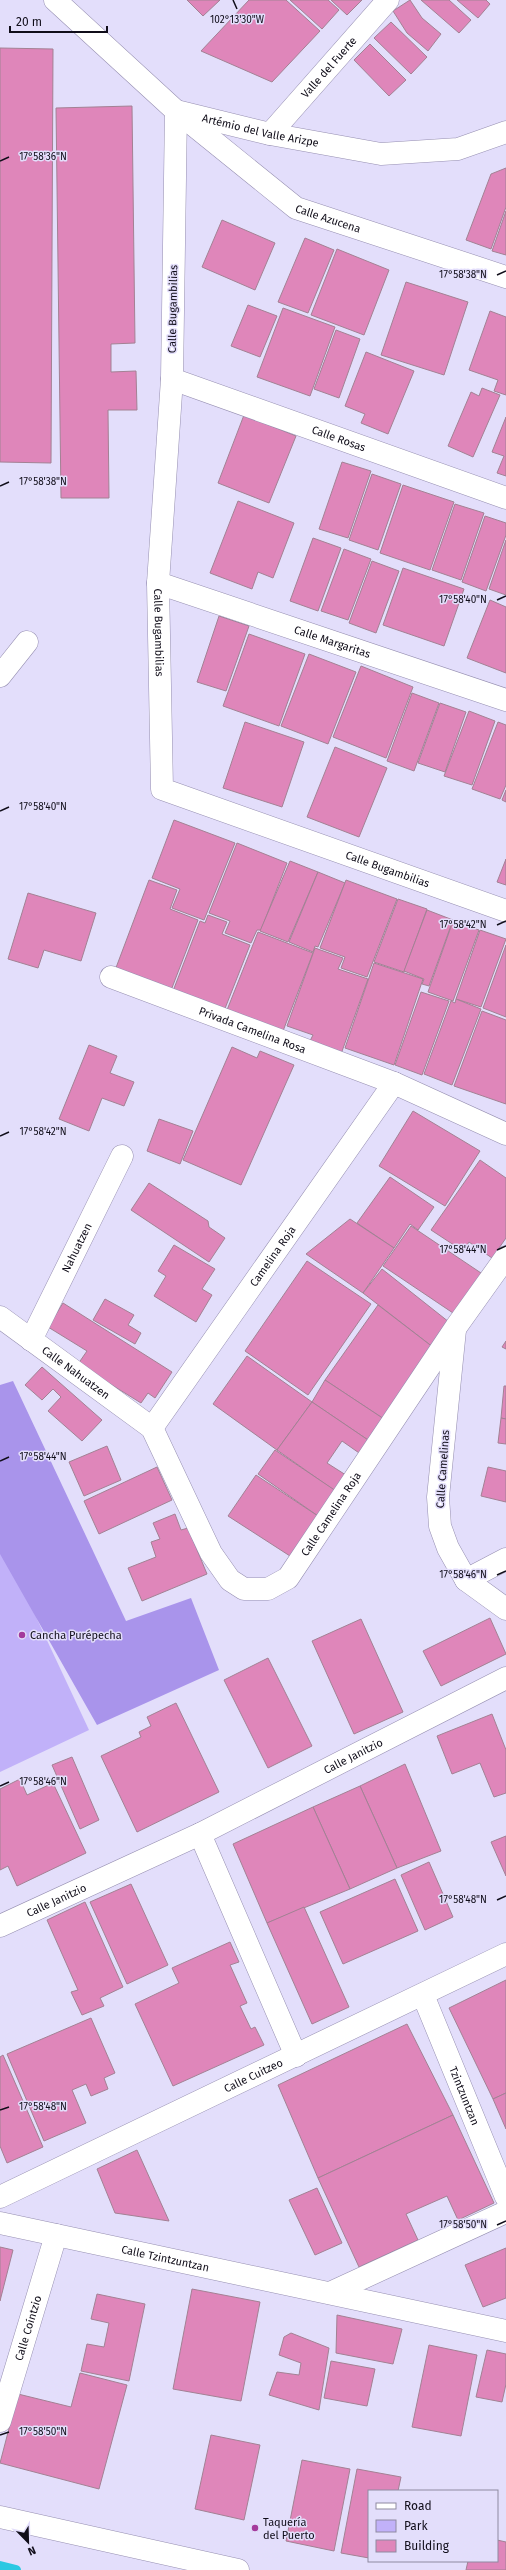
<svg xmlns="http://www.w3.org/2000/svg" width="506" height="2570" font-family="'Fira Sans',sans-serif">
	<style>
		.green { fill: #c1b1f9 }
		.forest { fill: #a994eb }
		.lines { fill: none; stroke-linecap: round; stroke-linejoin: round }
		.stream { stroke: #2bc8e2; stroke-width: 10 }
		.building { fill: #df86ba; stroke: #a38194 }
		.minor-casing { stroke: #968fb1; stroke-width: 23 }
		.tertiary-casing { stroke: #968fb1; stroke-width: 23 }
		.minor { stroke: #fff; stroke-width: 22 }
		.tertiary { stroke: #fff; stroke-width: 22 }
		.ticks { fill: none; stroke: #100d19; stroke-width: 1.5 }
		.poi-dot { fill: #a43a9c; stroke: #e3defb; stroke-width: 1.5 }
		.labels { text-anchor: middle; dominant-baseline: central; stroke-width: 3; stroke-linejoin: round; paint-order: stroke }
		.street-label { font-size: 11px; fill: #100d19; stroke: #e3defb }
		.poi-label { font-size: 11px; fill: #100d19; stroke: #e3defb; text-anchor: start }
		.ticks-label { font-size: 10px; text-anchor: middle; fill: #100d19; stroke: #e3defb; stroke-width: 3; stroke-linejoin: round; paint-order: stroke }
	</style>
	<rect width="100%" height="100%" fill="#e3defb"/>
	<!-- green -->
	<polygon class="green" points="0,1540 89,1730 0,1772"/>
	<!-- forest -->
	<polygon class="forest" points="13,1381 126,1621 191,1598 219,1670 97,1725 0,1554 0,1385"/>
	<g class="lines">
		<!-- stream -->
		<polyline class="stream" points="0,2566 16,2570"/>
	</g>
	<!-- building -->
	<g class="building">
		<polygon points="187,0 220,0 203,16"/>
		<polygon points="249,0 286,0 320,31 272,82 201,51"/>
		<polygon points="290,0 328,0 339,10 322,29"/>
		<polygon points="331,0 362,0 347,15"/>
		<polygon points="410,0 422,18 441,34 428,51 407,33 393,11"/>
		<polygon points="421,0 449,0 471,20 459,33"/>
		<polygon points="457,0 486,0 490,4 478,18"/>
		<polygon points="391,22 427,57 411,74 374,38"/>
		<polygon points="370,44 406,80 389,96 354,60"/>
		<polygon points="0,48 53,49 51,463 0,462"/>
		<polygon points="132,106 135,343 111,344 111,372 136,371 137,410 108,410 109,498 61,498 56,108"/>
		<polygon points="506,168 506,207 491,249 466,240 491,174"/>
		<polygon points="506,211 506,255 492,251"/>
		<polygon points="222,220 275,243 255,290 202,267"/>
		<polygon points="305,238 334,250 308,313 278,302"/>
		<polygon points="337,249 389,270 364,335 311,315"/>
		<polygon points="406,282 468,302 444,375 381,355"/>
		<polygon points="248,305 277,316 260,357 231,346"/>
		<polygon points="283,308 335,327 310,396 257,377"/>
		<polygon points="490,311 506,317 506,395 494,391 498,380 469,370"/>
		<polygon points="336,330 360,339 339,398 314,389"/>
		<polygon points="366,352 414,371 388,434 361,423 365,414 345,406"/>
		<polygon points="482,388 500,395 473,457 448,446 471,392 479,396"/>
		<polygon points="244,415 296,436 269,503 218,483"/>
		<polygon points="506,417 506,476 497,473 504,456 492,452"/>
		<polygon points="342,462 371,471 348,538 319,529"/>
		<polygon points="372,474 401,484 378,550 349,540"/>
		<polygon points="403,485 454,502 430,570 380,553"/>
		<polygon points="238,501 294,523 273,578 258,572 252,589 210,573"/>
		<polygon points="455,504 484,513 461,580 432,570"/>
		<polygon points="485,516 506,523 506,535 486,591 462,582"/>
		<polygon points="313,538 341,548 318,611 290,601"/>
		<polygon points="506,540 506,595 489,589"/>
		<polygon points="344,549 371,559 348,620 321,611"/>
		<polygon points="372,561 399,571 376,633 349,623"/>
		<polygon points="403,568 464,589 444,646 383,625"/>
		<polygon points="490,600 506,607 506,673 467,658"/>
		<polygon points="219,616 249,626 226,691 197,682"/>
		<polygon points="249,634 305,654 279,726 223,706"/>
		<polygon points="309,654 356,672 328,744 281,726"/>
		<polygon points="361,666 413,687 386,758 333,737"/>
		<polygon points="412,693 439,703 414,771 387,761"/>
		<polygon points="440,703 466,712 445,772 418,763"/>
		<polygon points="469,711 495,721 472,785 444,776"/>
		<polygon points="245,722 304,742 282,807 223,788"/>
		<polygon points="498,722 506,725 506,785 500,799 472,789"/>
		<polygon points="335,747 387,768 359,837 307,817"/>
		<polygon points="506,790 506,802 502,800"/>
		<polygon points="174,820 235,843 204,920 172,908 180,889 152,878"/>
		<polygon points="237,843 287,863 261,930 257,930 251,943 225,933 230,921 209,913"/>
		<polygon points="506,859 506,885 497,882"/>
		<polygon points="290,861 318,872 288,942 260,931"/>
		<polygon points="318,872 345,883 318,947 315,946 313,952 289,942"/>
		<polygon points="149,880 177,890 170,909 198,920 170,993 114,973"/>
		<polygon points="346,880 397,899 367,977 341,968 345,957 320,948"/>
		<polygon points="28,893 96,913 81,961 44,950 38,968 8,959"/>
		<polygon points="398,899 427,909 404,972 374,962"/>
		<polygon points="427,910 453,920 429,986 422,984 424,979 404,971"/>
		<polygon points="208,915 227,922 222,934 250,945 224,1011 173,991 200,921 205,923"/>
		<polygon points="453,921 479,930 453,1001 428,992"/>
		<polygon points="480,930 506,939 481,1007 456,999"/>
		<polygon points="258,932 313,953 283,1031 227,1010"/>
		<polygon points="506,945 506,1017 483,1008"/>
		<polygon points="315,948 343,958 338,969 368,979 341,1054 309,1043 313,1035 287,1026"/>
		<polygon points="374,963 423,979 394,1065 345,1048"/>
		<polygon points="421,992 449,1001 422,1075 395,1065"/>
		<polygon points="456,999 481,1009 452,1085 424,1074 451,1001 455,1003"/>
		<polygon points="482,1011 506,1020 506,1104 454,1086"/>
		<polygon points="89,1045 117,1056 110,1073 134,1082 124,1106 102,1098 89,1131 59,1119"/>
		<polygon points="232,1047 257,1058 260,1051 294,1065 241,1185 183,1160"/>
		<polygon points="413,1111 480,1151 445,1206 379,1166"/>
		<polygon points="159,1119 193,1131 180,1164 147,1151"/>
		<polygon points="480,1160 506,1178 506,1238 492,1258 469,1242 463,1251 431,1230"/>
		<polygon points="390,1177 434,1207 418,1230 410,1224 394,1248 357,1223"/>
		<polygon points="149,1183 208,1221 209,1227 225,1238 209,1262 131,1210"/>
		<polygon points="350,1219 394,1248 363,1293 306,1254"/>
		<polygon points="411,1226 484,1275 456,1315 383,1266"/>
		<polygon points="174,1245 215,1269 202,1289 212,1295 196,1322 154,1296 166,1276 158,1271"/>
		<polygon points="307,1261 371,1304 308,1395 245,1351"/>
		<polygon points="382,1269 454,1326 438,1351 363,1293"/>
		<polygon points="105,1299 134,1315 128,1325 141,1333 135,1344 93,1320"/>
		<polygon points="63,1303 172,1372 155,1398 148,1393 141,1403 78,1364 87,1351 48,1327"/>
		<polygon points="378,1305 438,1351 387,1421 325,1380"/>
		<polygon points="506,1341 506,1349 502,1347"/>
		<polygon points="247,1356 312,1402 277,1450 213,1404"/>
		<polygon points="42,1367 102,1420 82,1441 48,1411 61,1397 53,1389 42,1400 25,1385"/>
		<polygon points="325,1380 387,1421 371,1442 312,1402"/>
		<polygon points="504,1386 506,1386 506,1419 501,1418"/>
		<polygon points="312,1402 371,1442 362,1455 342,1441 327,1463 349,1477 338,1493 277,1450"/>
		<polygon points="501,1418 506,1419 506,1444 498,1443"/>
		<polygon points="107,1446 121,1480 84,1496 69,1462"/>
		<polygon points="275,1450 336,1491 318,1516 258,1474"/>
		<polygon points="157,1467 172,1500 99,1534 84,1501"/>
		<polygon points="488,1467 506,1471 506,1502 481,1496"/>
		<polygon points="256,1475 318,1516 290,1556 228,1516"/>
		<polygon points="175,1514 181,1530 188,1528 207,1574 142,1601 128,1568 156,1557 151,1542 160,1539 153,1523"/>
		<polygon points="490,1618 506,1654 441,1686 423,1651"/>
		<polygon points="361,1619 403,1712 354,1734 312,1641"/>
		<polygon points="268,1658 312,1746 268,1768 224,1680"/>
		<polygon points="176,1703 219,1792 137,1832 101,1756 141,1737 139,1732 151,1726 147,1717"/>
		<polygon points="492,1714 506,1750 506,1793 494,1797 480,1763 452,1774 437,1736"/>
		<polygon points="72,1757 99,1820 80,1829 52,1765"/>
		<polygon points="405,1764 441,1851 397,1868 360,1786"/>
		<polygon points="20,1779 27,1795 53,1783 86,1853 17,1886 8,1866 0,1870 0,1789"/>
		<polygon points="360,1786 397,1868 350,1889 313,1807"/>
		<polygon points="313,1807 350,1889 267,1923 233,1844"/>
		<polygon points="506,1836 506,1876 491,1842"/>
		<polygon points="429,1862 453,1917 425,1930 401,1875"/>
		<polygon points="395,1879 418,1931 343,1964 320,1912"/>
		<polygon points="131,1884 168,1965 127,1984 90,1902"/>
		<polygon points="85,1902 123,1987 100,1998 104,2006 82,2015 71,1992 78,1990 47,1920"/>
		<polygon points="304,1907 349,2007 312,2024 267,1923"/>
		<polygon points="230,1942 239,1962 230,1965 247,2003 240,2006 251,2029 255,2027 264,2045 173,2086 135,2004 179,1983 172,1968"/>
		<polygon points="506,1980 506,2093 493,2099 449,2008"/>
		<polygon points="91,2018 115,2073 104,2078 108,2089 91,2096 86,2084 72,2090 86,2123 44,2141 7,2054"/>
		<polygon points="407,2024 453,2115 318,2178 278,2085"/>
		<polygon points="3,2055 43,2147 7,2163 0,2146 0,2057"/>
		<polygon points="506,2093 506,2129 493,2099"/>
		<polygon points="453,2115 494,2203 458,2220 447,2196 406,2214 418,2240 359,2267 318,2178"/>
		<polygon points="137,2150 169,2221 115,2213 97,2169"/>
		<polygon points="317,2188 342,2243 315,2255 289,2200"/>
		<polygon points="0,2247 13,2250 0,2301"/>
		<polygon points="506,2248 506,2298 483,2307 465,2265"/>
		<polygon points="192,2289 260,2302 241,2401 173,2389"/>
		<polygon points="97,2294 145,2304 129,2381 81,2371 87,2344 104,2347 109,2323 91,2319"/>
		<polygon points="337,2315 402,2329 393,2364 336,2353"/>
		<polygon points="291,2333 329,2348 319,2410 269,2395 277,2372 299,2375 301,2363 279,2355 284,2337"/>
		<polygon points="429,2345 477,2355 461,2436 412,2427"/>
		<polygon points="487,2350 506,2354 506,2384 502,2402 476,2397"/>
		<polygon points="331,2361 375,2369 367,2406 324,2398"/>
		<polygon points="80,2373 127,2385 99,2489 0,2463 18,2394 71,2407"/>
		<polygon points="211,2435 260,2445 244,2520 195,2509"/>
		<polygon points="302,2460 350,2469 334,2551 286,2541"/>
		<polygon points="357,2469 401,2477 398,2491 369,2491 369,2558 341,2553"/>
		<polygon points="497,2540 506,2542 506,2570 466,2570 468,2561 497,2561"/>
	</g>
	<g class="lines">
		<!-- minor casing -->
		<g class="minor-casing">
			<g id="minor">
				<path id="s1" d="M 176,111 L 172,379 L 158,583 L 162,789 L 506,911"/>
				<path id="s2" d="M 176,111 L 296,208 L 506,277"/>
				<path id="s3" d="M 270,134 L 388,0"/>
				<path id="s4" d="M 172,379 L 506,498"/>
				<path id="s5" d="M 158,583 L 506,700"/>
				<polyline points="0,676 27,642"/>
				<path id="s6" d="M 111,977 L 394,1083 L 506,1134"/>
				<path id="s7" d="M 0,1317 L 152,1428 L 211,1553 L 230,1580 L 244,1589 L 268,1589 L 288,1578 L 456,1327 L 506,1257"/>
				<polyline points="455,1330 438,1497 440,1526 448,1548 466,1580 506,1609"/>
				<path id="s8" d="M 31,1340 L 122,1156"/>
				<path id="s9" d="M 152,1428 L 394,1083"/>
				<polyline points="466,1580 506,1559"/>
				<polyline points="200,1834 296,2056"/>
				<path id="s10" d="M 0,1926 L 200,1834 L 506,1678"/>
				<path id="s11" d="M 423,1995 L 506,2197"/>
				<path id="s12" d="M 0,2197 L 506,1954"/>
				<path id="s13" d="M 0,2223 L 506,2331"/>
				<polyline points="330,2293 506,2212"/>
				<path id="s14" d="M 0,2421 L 56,2235"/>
			</g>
		</g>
		<!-- tertiary casing -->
		<g class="tertiary-casing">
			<g id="tertiary">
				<path id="s15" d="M 55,0 L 176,111 L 270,134 L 381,154 L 458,149 L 506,132"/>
				<polyline points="0,2517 238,2570"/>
			</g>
		</g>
		<!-- minor -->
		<use href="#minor" class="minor"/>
		<!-- tertiary -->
		<use href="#tertiary" class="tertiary"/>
	</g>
	<!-- ticks -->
	<path class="ticks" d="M 233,0 L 237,9M 0,161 L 9,157M 497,275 L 506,271M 0,486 L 9,482M 497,600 L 506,596M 0,811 L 9,807M 497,925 L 506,921M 0,1136 L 9,1132M 497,1250 L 506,1246M 0,1461 L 9,1457M 497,1575 L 506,1571M 0,1786 L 9,1782M 497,1900 L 506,1896M 0,2110 L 9,2107M 497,2225 L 506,2221M 0,2435 L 9,2432"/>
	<!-- markers -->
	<g class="poi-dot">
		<circle cx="22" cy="1635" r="4"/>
		<circle cx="255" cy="2528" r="4"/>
	</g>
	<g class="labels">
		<!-- street labels -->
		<g class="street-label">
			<text stroke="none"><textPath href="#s3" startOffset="89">Valle del Fuerte</textPath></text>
			<text stroke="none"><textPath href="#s15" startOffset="251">Artémio del Valle Arizpe</textPath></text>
			<text stroke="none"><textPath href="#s2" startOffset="188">Calle Azucena</textPath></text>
			<text transform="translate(173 309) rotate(-89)">Calle Bugambilias</text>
			<text stroke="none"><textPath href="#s4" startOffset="177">Calle Rosas</textPath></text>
			<text stroke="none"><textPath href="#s1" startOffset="522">Calle Bugambilias</textPath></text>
			<text stroke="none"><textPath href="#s5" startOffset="184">Calle Margaritas</textPath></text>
			<text stroke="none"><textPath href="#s1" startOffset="918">Calle Bugambilias</textPath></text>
			<text stroke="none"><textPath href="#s6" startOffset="151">Privada Camelina Rosa</textPath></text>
			<text stroke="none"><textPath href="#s8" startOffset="103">Nahuatzen</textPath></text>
			<text stroke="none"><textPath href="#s9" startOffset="210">Camelina Roja</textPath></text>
			<text stroke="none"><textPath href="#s7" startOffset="94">Calle Nahuatzen</textPath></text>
			<text transform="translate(443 1469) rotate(-86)">Calle Camelinas</text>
			<text stroke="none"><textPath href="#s7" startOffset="500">Calle Camelina Roja</textPath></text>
			<text stroke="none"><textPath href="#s10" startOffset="392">Calle Janitzio</textPath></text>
			<text stroke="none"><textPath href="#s10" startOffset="62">Calle Janitzio</textPath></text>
			<text stroke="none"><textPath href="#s12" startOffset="281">Calle Cuitzeo</textPath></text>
			<text stroke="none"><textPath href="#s11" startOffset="109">Tzintzuntzan</textPath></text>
			<text stroke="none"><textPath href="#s13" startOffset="169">Calle Tzintzuntzan</textPath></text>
			<text stroke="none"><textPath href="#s14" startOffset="97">Calle Coíntzio</textPath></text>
		</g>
		<!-- poi labels -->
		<g class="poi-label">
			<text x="30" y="1635">Cancha Purépecha</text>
			<text x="263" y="2522">Taquería<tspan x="263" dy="13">del Puerto</tspan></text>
		</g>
	</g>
	<g class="ticks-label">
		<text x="237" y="23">102°13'30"W</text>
		<text x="43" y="160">17°58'36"N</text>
		<text x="463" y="278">17°58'38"N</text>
		<text x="43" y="485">17°58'38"N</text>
		<text x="463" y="603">17°58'40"N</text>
		<text x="43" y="810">17°58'40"N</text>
		<text x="463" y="928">17°58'42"N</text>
		<text x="43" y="1135">17°58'42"N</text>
		<text x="463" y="1253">17°58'44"N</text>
		<text x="43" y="1460">17°58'44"N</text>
		<text x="463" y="1578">17°58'46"N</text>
		<text x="43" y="1785">17°58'46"N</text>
		<text x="463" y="1903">17°58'48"N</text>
		<text x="43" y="2110">17°58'48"N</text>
		<text x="463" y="2228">17°58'50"N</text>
		<text x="43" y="2435">17°58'50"N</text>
	</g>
	<!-- legend -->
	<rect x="368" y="2490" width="130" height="72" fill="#e3defb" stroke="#8f8aa1"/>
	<rect x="376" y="2503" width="20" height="6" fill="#ffffff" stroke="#8f8aa1"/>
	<text x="404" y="2510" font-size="12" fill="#100d19">Road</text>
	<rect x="376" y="2520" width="20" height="12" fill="#c1b1f9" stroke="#8f8aa1"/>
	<text x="404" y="2530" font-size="12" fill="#100d19">Park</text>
	<rect x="376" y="2540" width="20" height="12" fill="#df86ba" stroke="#8f8aa1"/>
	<text x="404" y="2550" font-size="12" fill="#100d19">Building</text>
	<!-- north arrow -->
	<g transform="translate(28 2542) rotate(157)" stroke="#e3defb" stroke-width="3" paint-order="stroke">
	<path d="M0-3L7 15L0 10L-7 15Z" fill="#100d19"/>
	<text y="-6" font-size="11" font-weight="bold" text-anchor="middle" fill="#100d19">N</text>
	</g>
	<!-- scale -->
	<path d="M10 26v6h97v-6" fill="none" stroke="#100d19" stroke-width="2"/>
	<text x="16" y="26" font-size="12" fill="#100d19" stroke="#e3defb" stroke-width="3" paint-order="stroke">20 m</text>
</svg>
